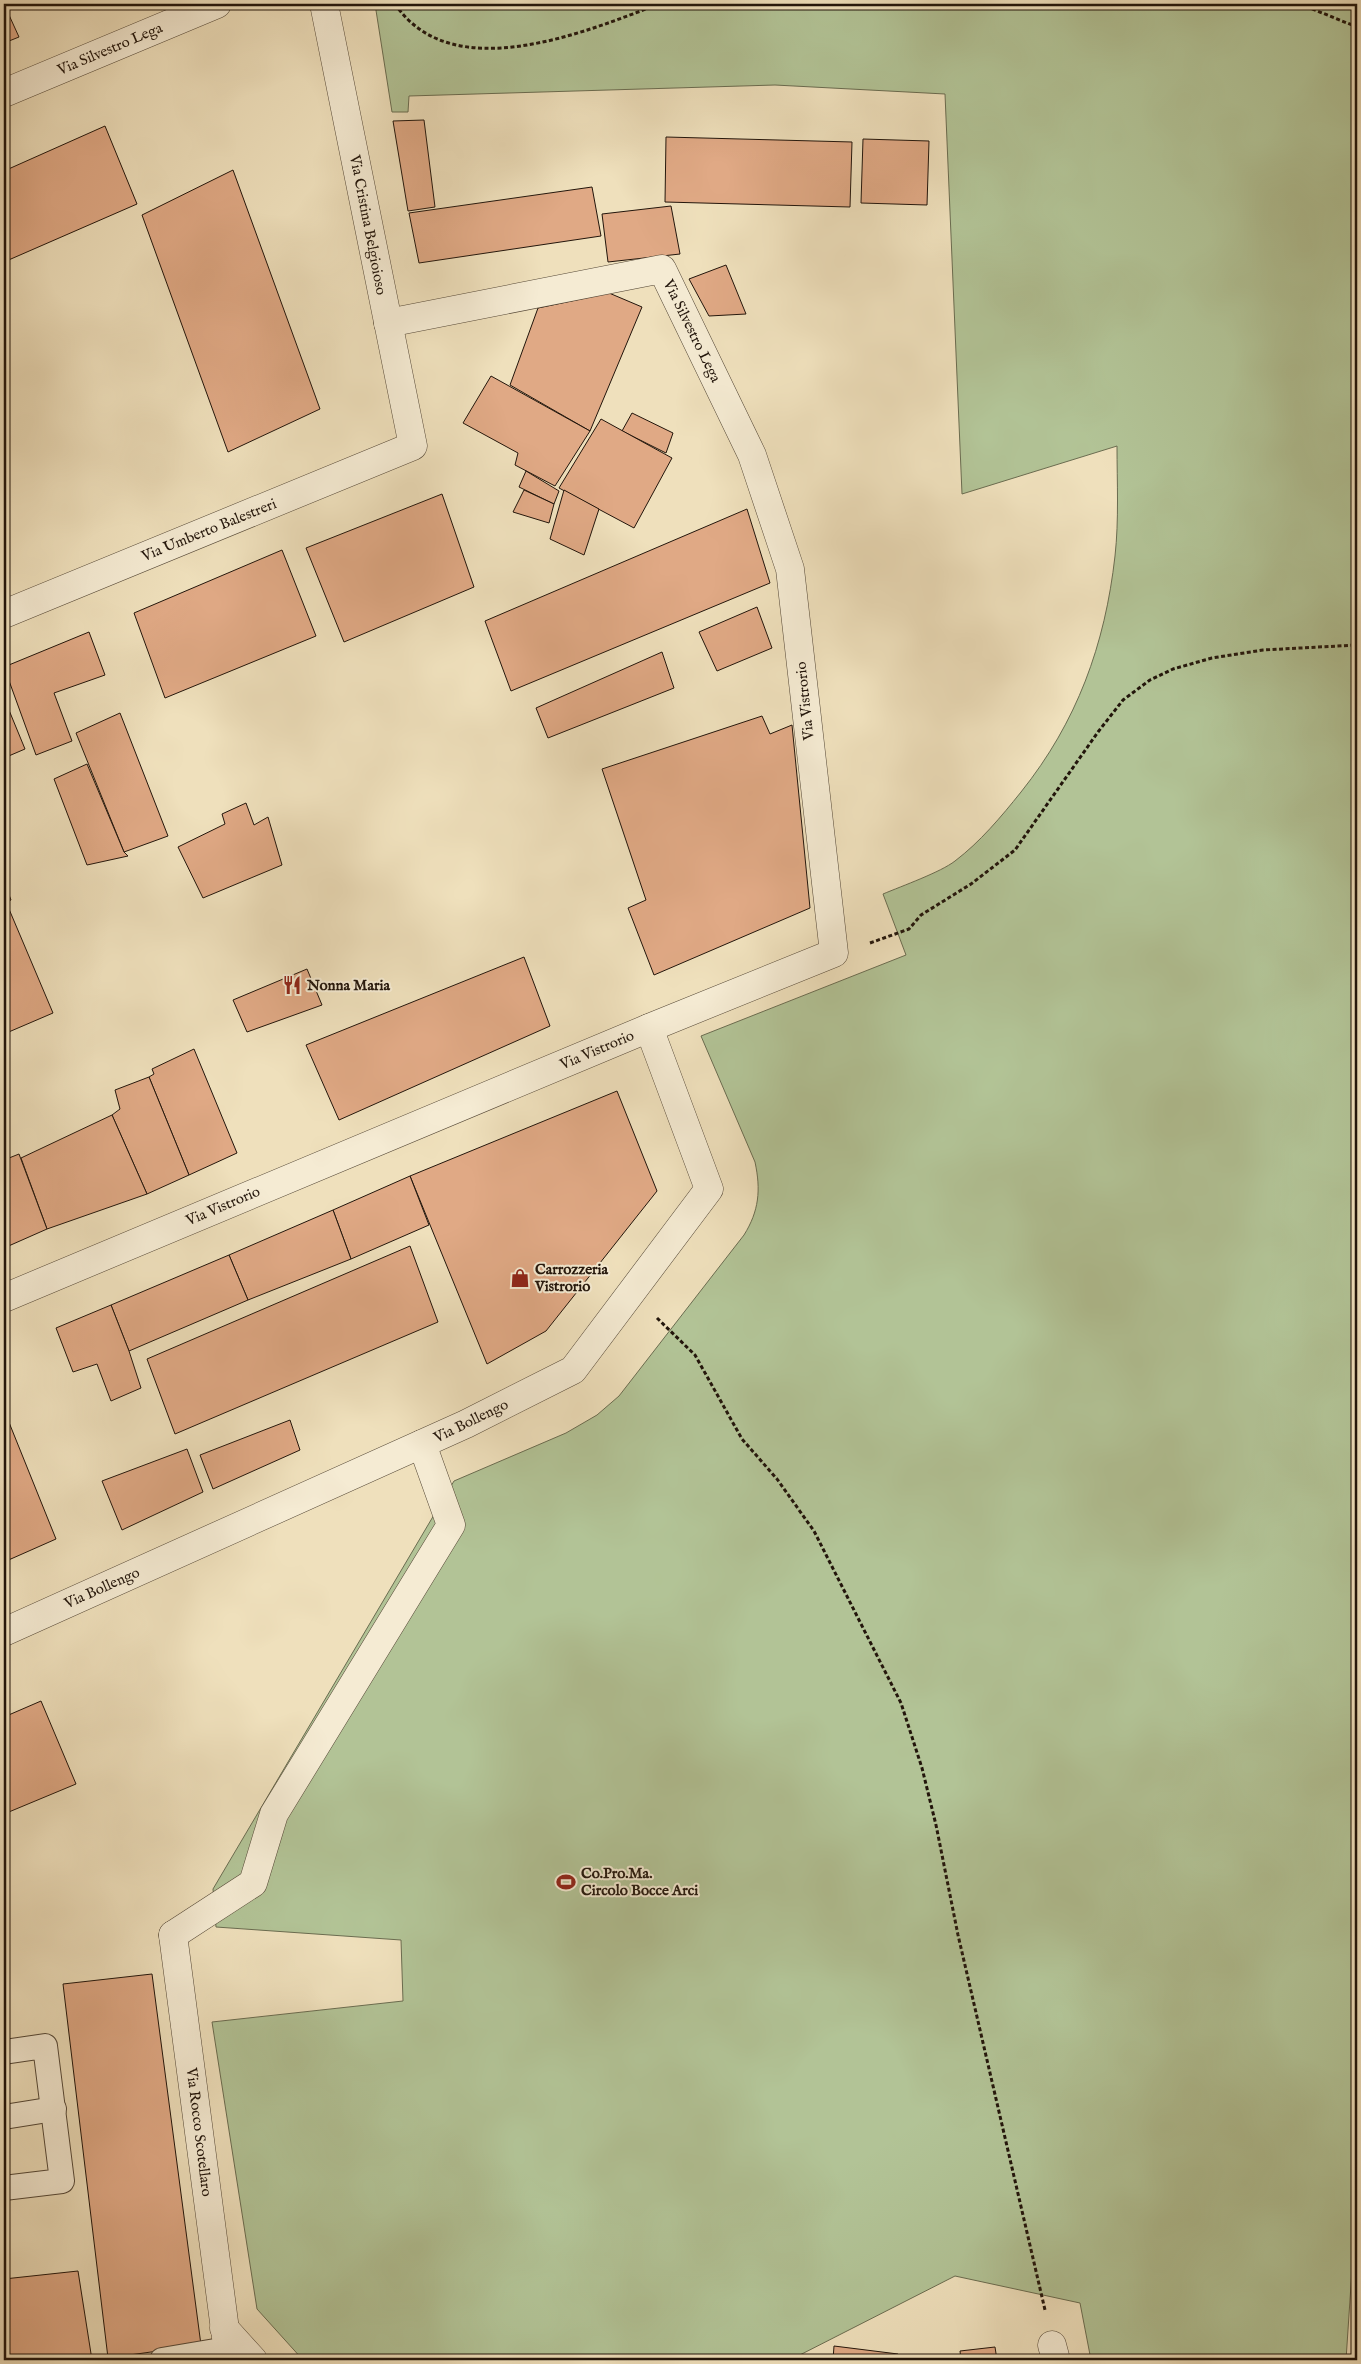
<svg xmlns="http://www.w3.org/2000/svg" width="1361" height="2364" font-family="'IM FELL English',serif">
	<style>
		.green { fill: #b2c396; stroke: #6a6c50 }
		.building { fill: #e0a985; stroke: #22150b }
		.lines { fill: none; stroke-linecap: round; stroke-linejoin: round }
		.service-casing { stroke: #554837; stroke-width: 26 }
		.pedestrian-casing { stroke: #554837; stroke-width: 29 }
		.minor-casing { stroke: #554837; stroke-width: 29 }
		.path { stroke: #22150b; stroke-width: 3; stroke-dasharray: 4 2.5; stroke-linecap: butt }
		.service { stroke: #f5ebd3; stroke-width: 24 }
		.pedestrian { stroke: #f5ebd3; stroke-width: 28 }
		.minor { stroke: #f5ebd3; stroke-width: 28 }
		.labels { text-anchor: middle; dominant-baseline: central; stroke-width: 4; stroke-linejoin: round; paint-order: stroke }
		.street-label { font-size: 15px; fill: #22150b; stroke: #f5ebd3 }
		.poi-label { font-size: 15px; font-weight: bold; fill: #22150b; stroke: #f5ebd3; text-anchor: start }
	</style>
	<rect width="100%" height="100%" fill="#efe0bc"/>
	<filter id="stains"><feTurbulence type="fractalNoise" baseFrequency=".004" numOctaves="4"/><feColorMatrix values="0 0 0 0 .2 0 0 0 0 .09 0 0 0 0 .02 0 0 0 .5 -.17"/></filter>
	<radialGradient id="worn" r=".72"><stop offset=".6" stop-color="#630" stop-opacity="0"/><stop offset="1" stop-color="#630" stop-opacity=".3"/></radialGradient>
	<!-- green -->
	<path class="green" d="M 375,4 L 1357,4 L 1357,2194 L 1346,2360 L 1091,2360 L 1080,2303 L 955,2276 L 790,2360 L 303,2360 L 257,2309 L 212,2022 L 403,2001 L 401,1940 L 216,1927 L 213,1889 L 454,1481 L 566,1433 L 597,1415 L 619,1396 L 744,1235 C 759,1211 761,1190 755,1162 L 701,1036 L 906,955 L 883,894 C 902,886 941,872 955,861 C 980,842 1001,817 1021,792 C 1077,722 1105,645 1115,556 C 1119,520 1117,482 1117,446 L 962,494 L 945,94 L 775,85 L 409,96 L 408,112 L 392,112 Z"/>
	<!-- building -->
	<g class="building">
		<polygon points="4,4 19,37 4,43"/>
		<polygon points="424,120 435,207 408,211 393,121"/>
		<polygon points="105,126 137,204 4,262 4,171"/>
		<polygon points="666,137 852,142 850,207 665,202"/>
		<polygon points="863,139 929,141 927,205 861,203"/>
		<polygon points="233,170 320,409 228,452 142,215"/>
		<polygon points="592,187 601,236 419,263 409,213"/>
		<polygon points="671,206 680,254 608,262 602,214"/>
		<polygon points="726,265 746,314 709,316 689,279"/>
		<polygon points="609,293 642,307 590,431 510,385 538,308"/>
		<polygon points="491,376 590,431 555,486 515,465 518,453 463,423"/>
		<polygon points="632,413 673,433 666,453 622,431"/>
		<polygon points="601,419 672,458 634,528 559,488"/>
		<polygon points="526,471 559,491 554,504 519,487"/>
		<polygon points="524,490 554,504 549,523 513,512"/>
		<polygon points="564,490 599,509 584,555 550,539"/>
		<polygon points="442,494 474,587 344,642 306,548"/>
		<polygon points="747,509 770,583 511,691 485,621"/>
		<polygon points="282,550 316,636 165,698 134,613"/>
		<polygon points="757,607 772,648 717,671 699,632"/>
		<polygon points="89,632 105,675 54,693 72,741 36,755 4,667"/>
		<polygon points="662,652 674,688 548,738 536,708"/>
		<polygon points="4,698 25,749 4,758"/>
		<polygon points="120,713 168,836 124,852 76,733"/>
		<polygon points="762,716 770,734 792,725 810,908 654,975 628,908 646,900 602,769"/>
		<polygon points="87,764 124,852 128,856 87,865 54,779"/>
		<polygon points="246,803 254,825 268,817 282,865 203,898 178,847 225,824 222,814"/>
		<polygon points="4,882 11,900 4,903"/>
		<polygon points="6,902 53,1013 4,1034 4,903"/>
		<polygon points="524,957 550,1026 339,1120 306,1045"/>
		<polygon points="307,969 322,1005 247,1032 233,1000"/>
		<polygon points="194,1049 237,1153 189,1175 149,1077 154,1074 152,1069"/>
		<polygon points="149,1077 189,1175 147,1194 112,1115 120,1109 115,1090"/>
		<polygon points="617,1091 657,1191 546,1331 487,1364 410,1176"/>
		<polygon points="112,1115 147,1194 47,1229 21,1158"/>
		<polygon points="19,1154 47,1229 4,1248 4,1160"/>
		<polygon points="410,1176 429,1225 351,1259 333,1210"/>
		<polygon points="333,1210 351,1259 248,1300 229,1255"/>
		<polygon points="410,1246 438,1322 175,1434 147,1359"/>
		<polygon points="229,1255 248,1300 129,1351 111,1305"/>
		<polygon points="111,1305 129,1351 141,1388 111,1401 97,1364 73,1372 56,1328"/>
		<polygon points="4,1410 56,1539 4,1562"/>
		<polygon points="290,1420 300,1450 213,1489 200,1455"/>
		<polygon points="187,1449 203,1492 122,1530 102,1481"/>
		<polygon points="41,1701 76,1784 4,1814 4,1717"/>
		<polygon points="152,1974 201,2345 108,2358 63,1984"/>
		<polygon points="78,2271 92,2360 4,2360 4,2279"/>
		<polygon points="834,2346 898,2354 897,2360 833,2360"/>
		<polygon points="995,2347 997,2360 961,2360 960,2351"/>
	</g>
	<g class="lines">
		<!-- service casing -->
		<g class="service-casing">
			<g id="service">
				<polyline points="4,2052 45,2046 62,2181 4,2188"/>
				<polyline points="4,2117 54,2109"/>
				<polyline points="162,2360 227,2349"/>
			</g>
		</g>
		<!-- pedestrian casing -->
		<g class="pedestrian-casing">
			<polyline id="pedestrian" points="173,1935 253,1883 274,1814 451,1525 422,1444"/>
		</g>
		<!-- minor casing -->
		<g class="minor-casing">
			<g id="minor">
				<polyline points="4,93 217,4"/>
				<polyline points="4,614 413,446 324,4"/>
				<polyline points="4,1298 649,1028 834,953 790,569 752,455 662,269 388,323"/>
				<polyline points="4,1632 466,1424 573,1370 709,1189 649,1028"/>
				<polyline points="173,1935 229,2360"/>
				<polyline points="224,2328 253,2360"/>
				<polyline points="1052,2345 1056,2360"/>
			</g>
		</g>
		<!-- path -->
		<g class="path">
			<path d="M 395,4 C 452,88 585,32 659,4"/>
			<polyline points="1300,4 1357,27"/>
			<polyline points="870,943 909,929 921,915 971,884 1015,850 1098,732 1123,700 1150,680 1173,669 1212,658 1263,650 1357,645"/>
			<polyline points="657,1318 695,1355 742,1439 777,1479 814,1531 901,1703 922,1768 936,1825 958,1935 1045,2310"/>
		</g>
		<!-- service -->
		<use href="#service" class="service"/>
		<!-- pedestrian -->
		<use href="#pedestrian" class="pedestrian"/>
		<!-- minor -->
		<use href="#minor" class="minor"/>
	</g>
	<!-- icons -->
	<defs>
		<g id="restaurant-bare" transform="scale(1.5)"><path d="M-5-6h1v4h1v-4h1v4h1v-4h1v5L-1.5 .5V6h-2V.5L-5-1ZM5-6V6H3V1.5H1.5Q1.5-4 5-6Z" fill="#8f2418" stroke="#f5ebd3" stroke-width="2.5" paint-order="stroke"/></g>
		<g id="shop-bare" transform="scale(1.5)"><path d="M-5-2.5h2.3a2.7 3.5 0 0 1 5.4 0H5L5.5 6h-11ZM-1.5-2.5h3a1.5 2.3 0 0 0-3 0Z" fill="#8f2418" stroke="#f5ebd3" stroke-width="2.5" paint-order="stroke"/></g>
		<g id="stadium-bare" transform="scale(1.5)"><path d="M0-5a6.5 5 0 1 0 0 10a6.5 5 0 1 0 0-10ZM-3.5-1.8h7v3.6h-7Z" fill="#8f2418" stroke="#f5ebd3" stroke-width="2.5" paint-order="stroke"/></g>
	</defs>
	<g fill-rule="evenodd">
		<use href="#restaurant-bare" x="292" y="985"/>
		<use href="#shop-bare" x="520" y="1278"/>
		<use href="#stadium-bare" x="566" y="1882"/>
	</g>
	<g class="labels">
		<!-- street labels -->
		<g class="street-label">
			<text transform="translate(110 49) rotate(-23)">Via Silvestro Lega</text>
			<text transform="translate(368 225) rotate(79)">Via Cristina Belgioioso</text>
			<text transform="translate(692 331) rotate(64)">Via Silvestro Lega</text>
			<text transform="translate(209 530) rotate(-22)">Via Umberto Balestreri</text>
			<text transform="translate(805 701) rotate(-96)">Via Vistrorio</text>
			<text transform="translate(597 1050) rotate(-23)">Via Vistrorio</text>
			<text transform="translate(223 1206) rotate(-23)">Via Vistrorio</text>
			<text transform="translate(471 1421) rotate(-26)">Via Bollengo</text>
			<text transform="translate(102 1588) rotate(-24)">Via Bollengo</text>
			<text transform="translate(199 2132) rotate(83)">Via Rocco Scotellaro</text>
		</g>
		<!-- poi labels -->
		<g class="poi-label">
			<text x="307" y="985">Nonna Maria</text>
			<text x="535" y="1269">Carrozzeria<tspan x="535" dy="17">Vistrorio</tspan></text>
			<text x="581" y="1873">Co.Pro.Ma.<tspan x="581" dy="17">Circolo Bocce Arci</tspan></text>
		</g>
	</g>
	<!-- margin -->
	<rect width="1361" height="2364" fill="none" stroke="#efe0bc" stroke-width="20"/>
	<rect x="5" y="5" width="1351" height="2354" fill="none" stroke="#22150b" stroke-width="2.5"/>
	<rect x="10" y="10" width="1341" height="2344" fill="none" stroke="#22150b"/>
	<rect width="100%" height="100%" filter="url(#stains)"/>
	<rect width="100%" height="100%" fill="url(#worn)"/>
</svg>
